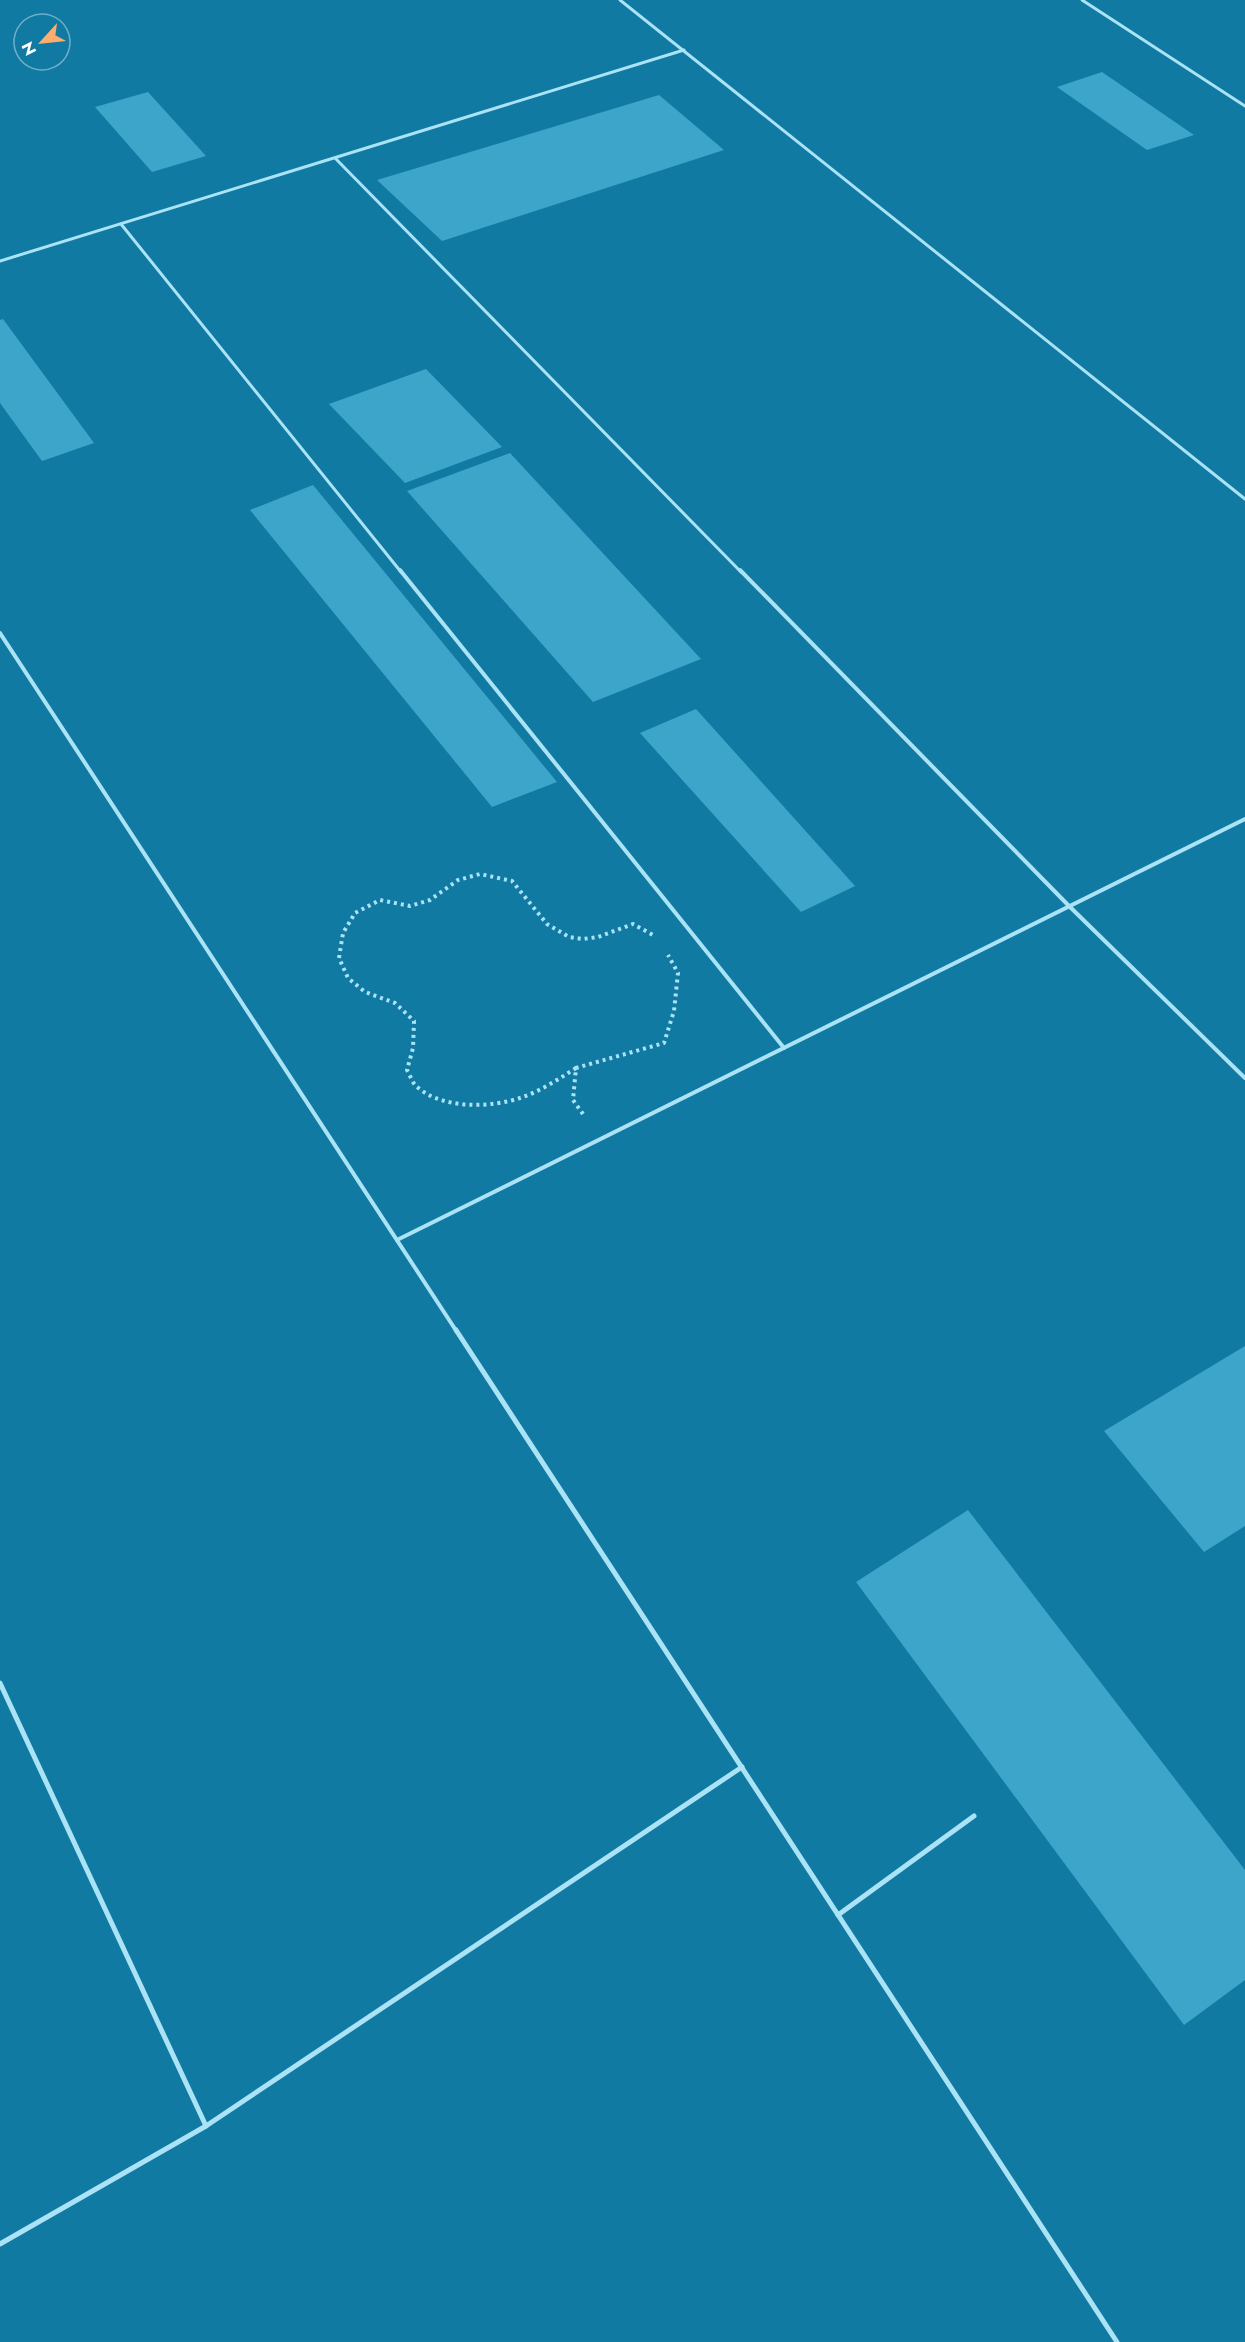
<svg xmlns="http://www.w3.org/2000/svg" width="1245" height="2342" font-family="Jost,sans-serif">
	<style>
		.building { fill: #3ea5ca }
		.lines { fill: none; stroke-linecap: round; stroke-linejoin: round }
		.path { stroke: #aae2f6; stroke-width: 4; stroke-dasharray: 3 4; stroke-linecap: butt }
		.service-far2 { stroke: #aae2f6; stroke-width: 3 }
		.service-far1 { stroke: #aae2f6; stroke-width: 4 }
		.service { stroke: #aae2f6; stroke-width: 5 }
	</style>
	<rect width="100%" height="100%" fill="#117aa2"/>
	<!-- building -->
	<g class="building">
		<polygon points="1102,72 1194,135 1147,150 1057,87"/>
		<polygon points="148,92 206,156 152,172 95,107"/>
		<polygon points="659,95 724,150 442,241 377,180"/>
		<polygon points="3,319 94,443 42,461 0,403 0,320"/>
		<polygon points="426,369 502,447 405,483 329,404"/>
		<polygon points="510,453 701,659 593,702 407,491"/>
		<polygon points="313,485 557,782 492,807 250,510"/>
		<polygon points="696,709 855,886 801,912 640,733"/>
		<polygon points="1245,1346 1245,1526 1204,1552 1104,1431"/>
		<polygon points="968,1510 1245,1870 1245,1980 1184,2025 856,1582"/>
	</g>
	<g class="lines">
		<!-- path -->
		<g class="path">
			<path d="M 576,1068 C 559,1079 542,1090 523,1097 C 492,1108 442,1110 416,1086 C 412,1082 410,1075 407,1070 L 413,1048 L 414,1021 L 395,1003 L 365,992 L 348,978 L 339,958 L 343,933 L 355,913 L 380,900 L 410,906 L 430,900 L 458,880 L 480,874 L 512,881 L 547,924 L 569,937 L 583,939 L 598,937 L 633,924 L 653,935"/>
			<polyline points="583,1114 573,1100 576,1068 664,1043 674,1011 678,973 668,955"/>
		</g>
		<!-- service-far2 -->
		<g class="service-far2">
			<polyline points="620,0 1245,499"/>
			<polyline points="1082,0 1245,106"/>
			<polyline points="335,158 741,572"/>
			<polyline points="121,224 401,572"/>
			<polyline points="0,261 684,50"/>
		</g>
		<!-- service-far1 -->
		<g class="service-far1">
			<polyline points="400,570 784,1048"/>
			<polyline points="740,570 1069,906 1245,1078"/>
			<polyline points="0,633 457,1332"/>
			<polyline points="397,1240 1245,819"/>
		</g>
		<!-- service -->
		<g class="service">
			<polyline points="456,1330 1117,2342"/>
			<polyline points="0,1683 206,2126"/>
			<polyline points="838,1915 974,1816"/>
			<polyline points="0,2244 206,2126 742,1767"/>
		</g>
	</g>
	<!-- north arrow -->
	<g transform="translate(42 42) rotate(243)"><circle r="28" fill="#117aa2" stroke="#70afc7" stroke-width="1.5"/>
	<path d="M0-4.5L10 22L0 15L-10 22Z" fill="#ffac6f"/>
	<text y="-9" font-size="16" font-weight="bold" text-anchor="middle" fill="#ffffff">N</text>
	</g>
</svg>
